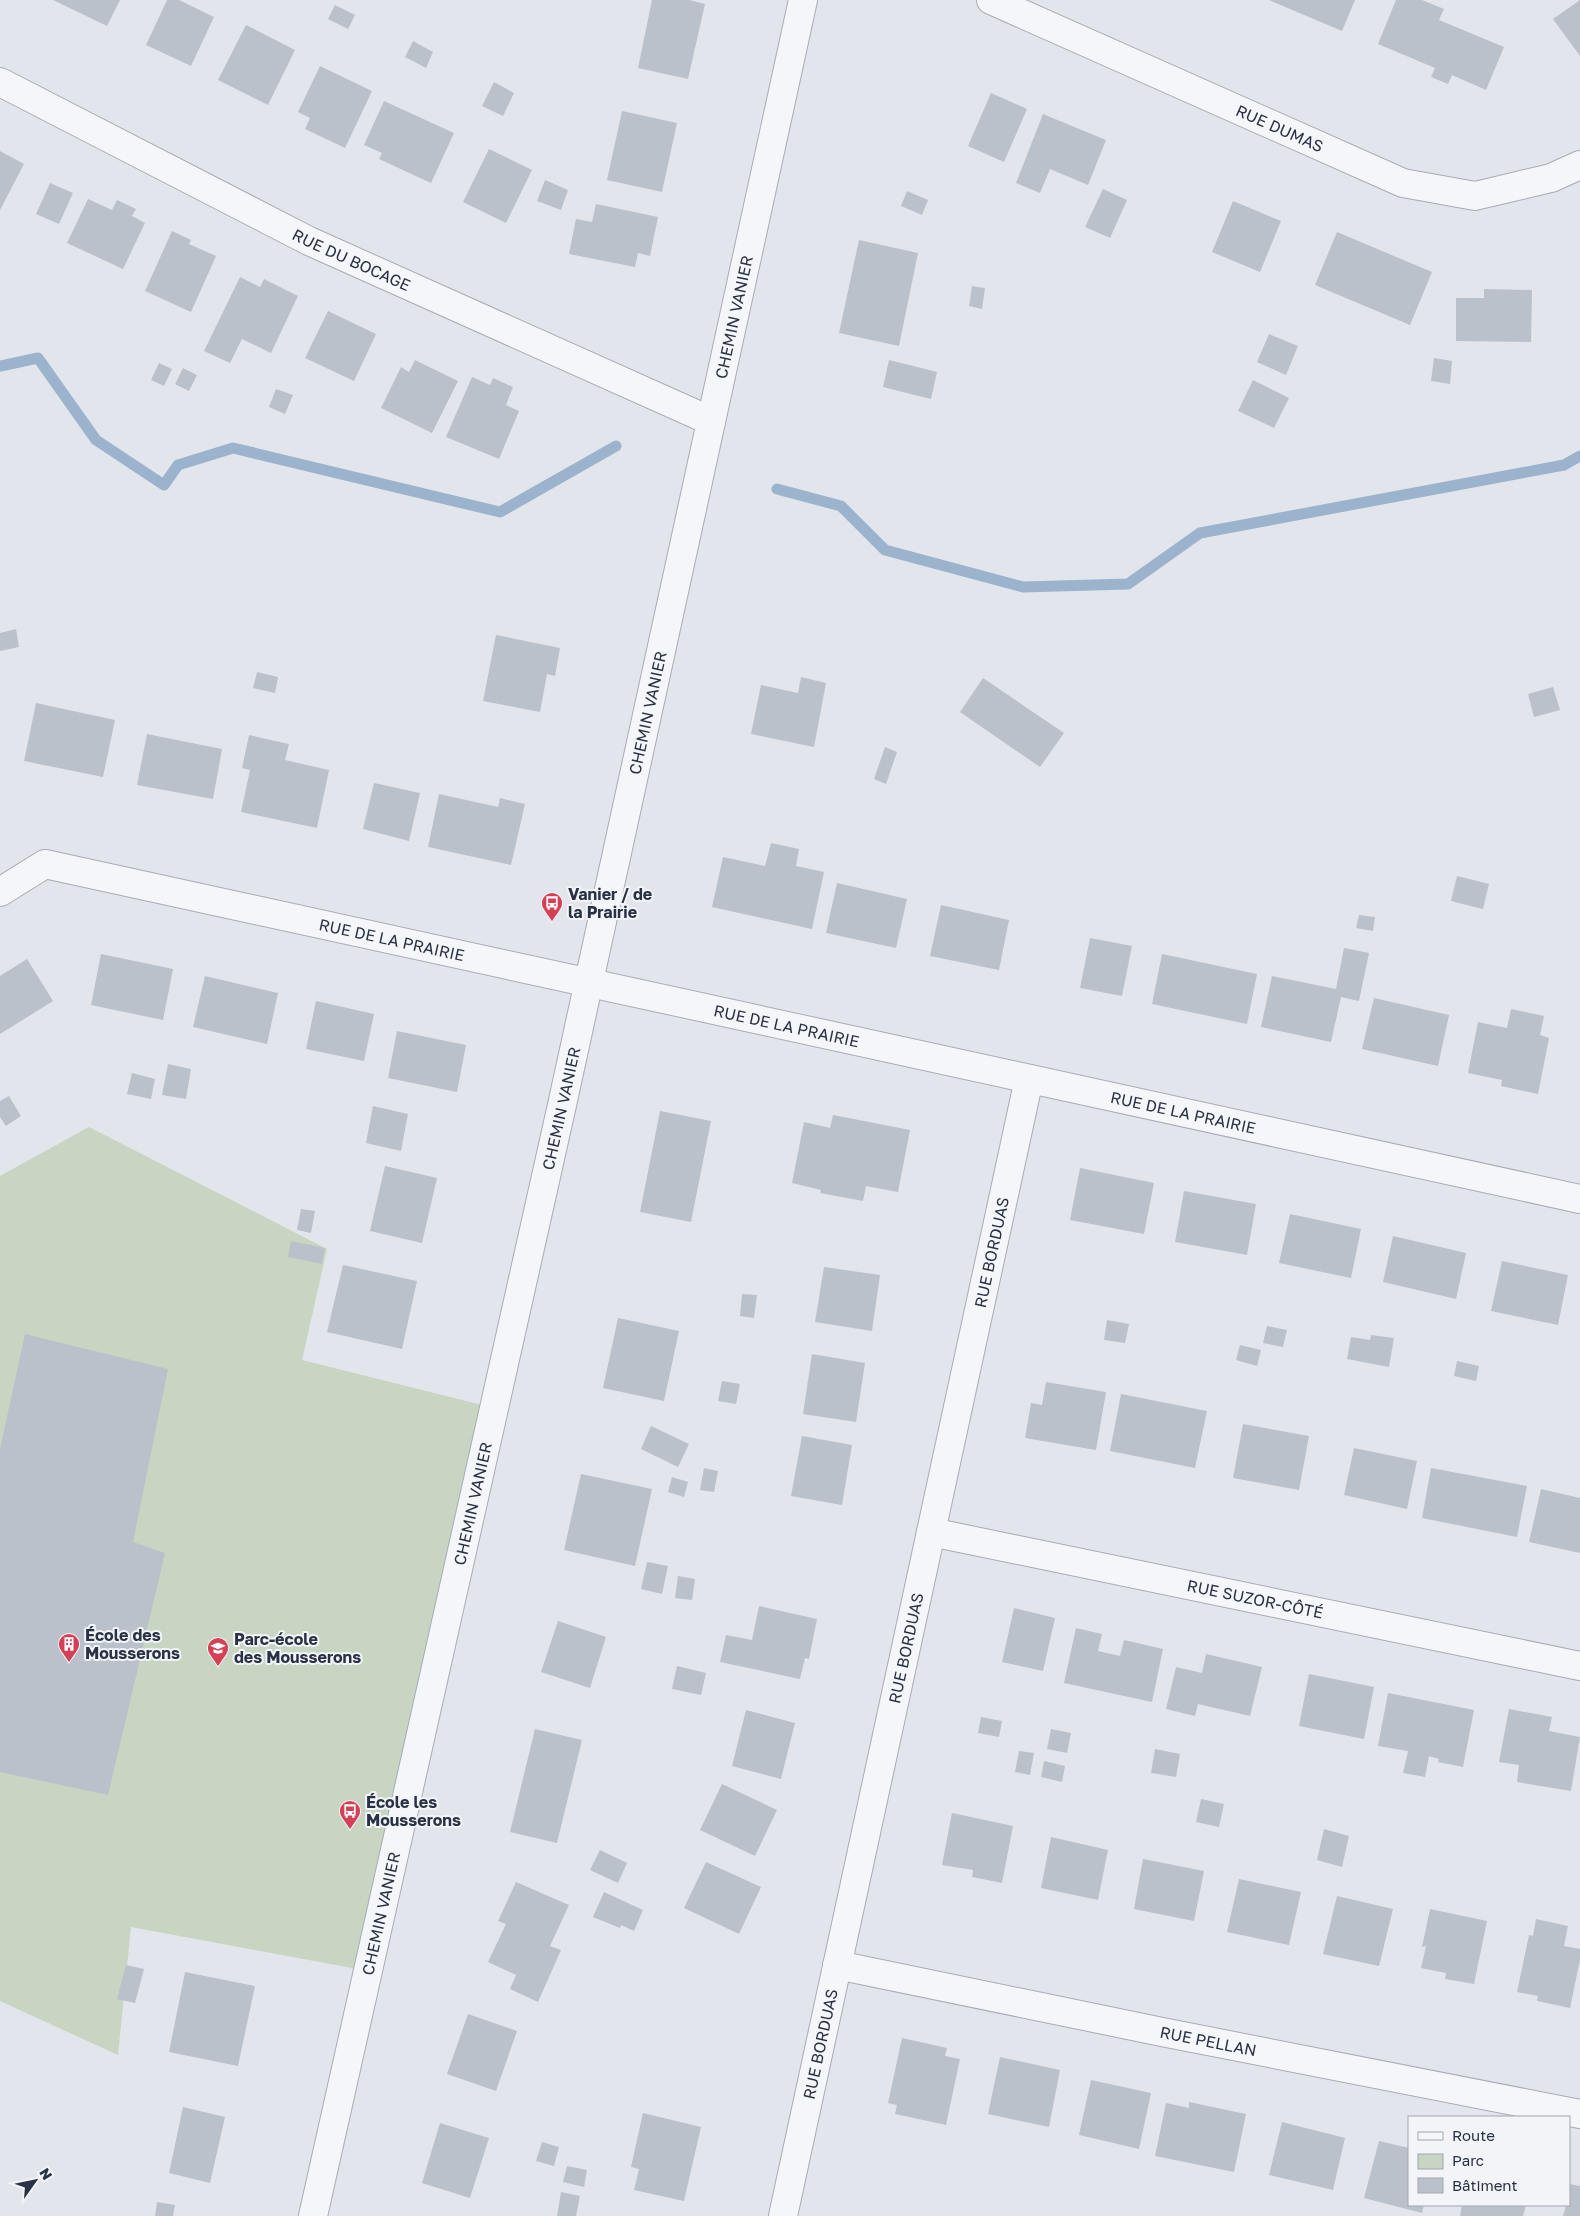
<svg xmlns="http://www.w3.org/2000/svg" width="1580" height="2216" font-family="'Golos Text',sans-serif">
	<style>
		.green { fill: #c7d5c2 }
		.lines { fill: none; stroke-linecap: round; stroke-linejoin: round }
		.stream { stroke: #9bb3cd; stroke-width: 11 }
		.building { fill: #bbc1cb }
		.minor-casing { stroke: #a7acb6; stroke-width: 30 }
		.tertiary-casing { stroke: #a7acb6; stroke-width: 30 }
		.minor { stroke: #f5f6f9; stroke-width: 28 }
		.tertiary { stroke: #f5f6f9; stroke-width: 28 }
		.labels { text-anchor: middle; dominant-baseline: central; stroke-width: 4; stroke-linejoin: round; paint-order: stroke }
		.street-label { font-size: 16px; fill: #293244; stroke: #f2f4f8 }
		.poi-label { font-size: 16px; font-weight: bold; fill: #293244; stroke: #f2f4f8; text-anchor: start }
	</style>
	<rect width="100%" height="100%" fill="#e2e5eb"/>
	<!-- green -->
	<polygon class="green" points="89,1127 327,1249 302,1360 494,1408 368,1971 131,1927 118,2055 0,2001 0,1176"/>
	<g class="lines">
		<!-- stream -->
		<g class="stream">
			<polyline points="0,366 38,358 96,440 164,485 178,465 233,448 500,512 616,446"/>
			<polyline points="777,489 841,506 885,550 1023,587 1128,584 1200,533 1564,465 1580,456"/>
		</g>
	</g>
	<!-- building -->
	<g class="building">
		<polygon points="53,0 120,0 107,26"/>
		<polygon points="167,0 179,0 214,17 191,66 146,45"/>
		<polygon points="652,0 689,0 705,4 688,79 638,68"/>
		<polygon points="1269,0 1355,0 1342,31"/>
		<polygon points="1396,0 1422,0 1444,9 1439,20 1504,47 1486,90 1452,75 1448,84 1431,77 1435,68 1378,44"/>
		<polygon points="1580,0 1580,56 1553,19"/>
		<polygon points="335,5 355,15 348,29 328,19"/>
		<polygon points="246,25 295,50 268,105 218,80"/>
		<polygon points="413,41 433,52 426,68 405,57"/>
		<polygon points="320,66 372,91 345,148 305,129 310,118 298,112"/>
		<polygon points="494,82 514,93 503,116 482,106"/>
		<polygon points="991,93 1027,109 1004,162 968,146"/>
		<polygon points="384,101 454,133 431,183 379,159 382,153 364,145"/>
		<polygon points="622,111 677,123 662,192 607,180"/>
		<polygon points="1043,114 1106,140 1088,185 1050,169 1040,193 1016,183"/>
		<polygon points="489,149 532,170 506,223 463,202"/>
		<polygon points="0,151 24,164 0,210"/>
		<polygon points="545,180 568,190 561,210 537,201"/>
		<polygon points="50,183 73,193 59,224 36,214"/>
		<polygon points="1103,189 1127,200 1110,238 1085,227"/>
		<polygon points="907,191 928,200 922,215 901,206"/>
		<polygon points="88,199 112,210 117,200 136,209 132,216 145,223 123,269 67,243"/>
		<polygon points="1233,201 1281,221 1260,272 1212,252"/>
		<polygon points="596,204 658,217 650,256 638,253 635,267 569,254 576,219 592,222"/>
		<polygon points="172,231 191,240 189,244 216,256 191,312 145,291"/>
		<polygon points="1337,232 1432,272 1410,325 1315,285"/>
		<polygon points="859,240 918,253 899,346 839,333"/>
		<polygon points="240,277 260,287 264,279 298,296 271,353 242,339 230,363 204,351"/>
		<polygon points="972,286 985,288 982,309 969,306"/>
		<polygon points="1484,289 1532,290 1531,342 1456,341 1456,298 1484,298"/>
		<polygon points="328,311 376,334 354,381 305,358"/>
		<polygon points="1269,334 1298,346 1286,375 1257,362"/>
		<polygon points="1434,358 1452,361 1450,384 1431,381"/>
		<polygon points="415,360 458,381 432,433 381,408 401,367 409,372"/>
		<polygon points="889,360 937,372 931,399 883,387"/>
		<polygon points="159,363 172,369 164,386 151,380"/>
		<polygon points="183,368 197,375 189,391 175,384"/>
		<polygon points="472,377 490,385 493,378 513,387 506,405 519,411 499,459 446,437"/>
		<polygon points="1253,380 1289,398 1274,428 1238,411"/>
		<polygon points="276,389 293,395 285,414 269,407"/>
		<polygon points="16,629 19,647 0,651 0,633"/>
		<polygon points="496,635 560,648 555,676 547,674 540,712 483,701"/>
		<polygon points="257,672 278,677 275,693 253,688"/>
		<polygon points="801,677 826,683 814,747 751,734 761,685 798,693"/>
		<polygon points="983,678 1064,733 1040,767 960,712"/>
		<polygon points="1553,687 1560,710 1534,717 1528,694"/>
		<polygon points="36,703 115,720 103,777 24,761"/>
		<polygon points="147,734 222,749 213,799 137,785"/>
		<polygon points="249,735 289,744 285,760 329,770 317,828 241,812 250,770 242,768"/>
		<polygon points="885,747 897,752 886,784 874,779"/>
		<polygon points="374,783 420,793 409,841 363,829"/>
		<polygon points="439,794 498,807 500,798 525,804 511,865 428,847"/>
		<polygon points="771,843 799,849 796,866 824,872 812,929 712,907 723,857 765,866"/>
		<polygon points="1457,876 1489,884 1483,909 1451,901"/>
		<polygon points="837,883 907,899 896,948 826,933"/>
		<polygon points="941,905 1009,920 999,970 930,956"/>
		<polygon points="1359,915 1375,917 1373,931 1356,928"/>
		<polygon points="1090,938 1132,946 1122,996 1080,988"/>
		<polygon points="1344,948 1369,953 1359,1001 1341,997 1331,1042 1261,1027 1272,976 1336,989"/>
		<polygon points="101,954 173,969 163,1020 91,1005"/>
		<polygon points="1162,954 1257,974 1247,1024 1152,1004"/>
		<polygon points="27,959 53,1001 0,1034 0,976"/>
		<polygon points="205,976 278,993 267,1044 193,1027"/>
		<polygon points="1374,998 1449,1015 1438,1066 1362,1049"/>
		<polygon points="316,1001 374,1014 364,1061 306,1049"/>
		<polygon points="1511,1009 1544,1016 1540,1035 1549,1038 1538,1094 1501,1086 1502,1080 1468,1073 1478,1022 1507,1028"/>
		<polygon points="397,1031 466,1045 457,1092 388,1078"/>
		<polygon points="168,1064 191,1069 186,1099 162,1095"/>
		<polygon points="132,1073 155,1079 151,1099 127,1094"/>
		<polygon points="9,1096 21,1116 6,1126 0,1117 0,1101"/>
		<polygon points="373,1106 408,1114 401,1151 366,1143"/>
		<polygon points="660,1111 711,1121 691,1222 640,1212"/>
		<polygon points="833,1115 910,1130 898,1192 866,1186 863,1201 820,1193 821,1190 792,1183 804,1122 830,1128"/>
		<polygon points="385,1166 437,1178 422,1243 370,1231"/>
		<polygon points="1080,1168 1154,1183 1144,1234 1070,1220"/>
		<polygon points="1184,1191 1256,1204 1247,1255 1175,1242"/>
		<polygon points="301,1209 315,1211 311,1233 297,1230"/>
		<polygon points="1290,1214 1361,1229 1351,1278 1279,1263"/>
		<polygon points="1393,1236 1466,1253 1456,1299 1383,1282"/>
		<polygon points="291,1241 325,1248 322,1264 288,1257"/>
		<polygon points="1502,1261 1568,1275 1558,1325 1491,1311"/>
		<polygon points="343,1265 417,1281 402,1349 327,1332"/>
		<polygon points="824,1267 880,1275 872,1331 815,1322"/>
		<polygon points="742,1294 757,1295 754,1318 740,1316"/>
		<polygon points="618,1318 679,1331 664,1401 603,1388"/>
		<polygon points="1107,1320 1129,1324 1125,1343 1104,1340"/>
		<polygon points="1267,1326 1287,1330 1283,1347 1263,1343"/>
		<polygon points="25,1334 168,1369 133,1542 165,1553 108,1795 0,1772 0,1449"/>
		<polygon points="1371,1335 1394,1338 1389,1367 1347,1359 1351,1337 1370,1340"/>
		<polygon points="1240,1345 1261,1350 1257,1366 1236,1360"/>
		<polygon points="812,1354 865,1363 856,1422 803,1414"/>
		<polygon points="1457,1361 1479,1366 1476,1381 1454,1376"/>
		<polygon points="722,1381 740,1384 736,1404 718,1401"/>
		<polygon points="1046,1382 1106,1392 1096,1450 1025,1438 1031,1403 1042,1405"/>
		<polygon points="1121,1394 1207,1411 1195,1468 1110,1451"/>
		<polygon points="1243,1424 1309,1436 1299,1490 1233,1478"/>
		<polygon points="651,1426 689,1444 678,1467 641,1449"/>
		<polygon points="802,1436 852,1445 842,1505 791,1496"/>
		<polygon points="1354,1448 1417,1461 1407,1509 1344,1495"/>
		<polygon points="704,1468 718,1471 714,1492 700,1490"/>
		<polygon points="1431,1468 1527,1486 1517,1537 1422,1518"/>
		<polygon points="581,1474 652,1489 635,1566 564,1550"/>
		<polygon points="672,1477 688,1482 684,1497 668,1492"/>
		<polygon points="1541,1489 1580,1498 1580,1553 1529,1542"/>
		<polygon points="647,1562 668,1566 662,1594 641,1589"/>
		<polygon points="678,1576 695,1579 692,1600 675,1598"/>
		<polygon points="759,1606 817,1619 809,1659 805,1658 800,1679 720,1662 726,1635 752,1640"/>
		<polygon points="1014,1608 1055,1618 1043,1671 1002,1662"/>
		<polygon points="558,1621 606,1637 590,1688 541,1672"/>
		<polygon points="1076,1628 1102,1634 1098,1651 1120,1656 1124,1640 1163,1649 1152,1702 1064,1683"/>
		<polygon points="1206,1654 1262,1667 1250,1716 1198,1704 1195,1716 1166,1709 1176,1667 1202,1673"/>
		<polygon points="677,1666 706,1673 701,1695 672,1689"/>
		<polygon points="1309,1674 1374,1687 1364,1739 1299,1726"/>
		<polygon points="1388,1693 1474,1710 1463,1767 1438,1762 1439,1759 1429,1756 1425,1777 1403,1773 1408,1751 1378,1746"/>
		<polygon points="1509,1709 1552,1717 1549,1731 1580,1737 1571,1791 1517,1782 1519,1765 1499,1762"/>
		<polygon points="746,1710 795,1723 781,1779 732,1766"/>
		<polygon points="981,1717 1002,1721 999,1737 978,1733"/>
		<polygon points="535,1729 582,1740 557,1843 510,1832"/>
		<polygon points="1051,1729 1071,1733 1067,1753 1047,1749"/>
		<polygon points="1155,1749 1180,1754 1176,1777 1151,1773"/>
		<polygon points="1019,1751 1034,1753 1030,1775 1015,1772"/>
		<polygon points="1044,1761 1065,1766 1062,1782 1041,1777"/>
		<polygon points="722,1784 777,1810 755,1856 700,1830"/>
		<polygon points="1201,1799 1224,1804 1219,1827 1196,1822"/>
		<polygon points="952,1813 1013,1826 1002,1883 972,1877 973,1870 942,1865"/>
		<polygon points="1324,1829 1349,1836 1342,1867 1317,1860"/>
		<polygon points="1051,1837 1108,1850 1098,1900 1041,1888"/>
		<polygon points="600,1850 627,1863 618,1883 590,1870"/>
		<polygon points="1143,1859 1204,1871 1194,1921 1134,1909"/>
		<polygon points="706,1862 761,1887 739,1934 684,1908"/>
		<polygon points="1239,1879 1301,1892 1289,1945 1227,1932"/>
		<polygon points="516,1882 569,1905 550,1946 561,1950 538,2002 510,1989 516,1975 488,1962 506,1924 498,1921"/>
		<polygon points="604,1892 643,1910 634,1931 621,1925 620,1928 593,1917"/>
		<polygon points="1337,1896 1393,1909 1379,1966 1323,1954"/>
		<polygon points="1430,1909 1487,1921 1474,1984 1445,1979 1446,1973 1421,1968 1426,1946 1422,1947"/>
		<polygon points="1536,1919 1568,1926 1564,1946 1580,1949 1580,1960 1570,2008 1537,2001 1538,1996 1517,1992 1529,1935 1533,1936"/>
		<polygon points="126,1965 144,1969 135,2003 117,1999"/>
		<polygon points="185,1972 255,1986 238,2066 169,2052"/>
		<polygon points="468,2014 517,2031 496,2091 447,2074"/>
		<polygon points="902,2038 947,2048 945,2056 960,2059 946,2125 895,2114 897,2105 888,2103"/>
		<polygon points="1000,2057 1060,2070 1049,2127 988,2114"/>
		<polygon points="1091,2080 1151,2093 1139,2149 1079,2135"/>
		<polygon points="1189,2102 1246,2114 1234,2172 1155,2156 1166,2103 1189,2108"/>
		<polygon points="183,2107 225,2117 210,2183 169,2173"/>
		<polygon points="643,2113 701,2127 684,2201 634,2190 639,2169 631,2167"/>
		<polygon points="1282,2122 1345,2138 1333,2190 1269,2175"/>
		<polygon points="440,2123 489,2138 470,2198 422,2183"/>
		<polygon points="1379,2141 1409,2148 1409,2205 1424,2205 1422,2213 1364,2198"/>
		<polygon points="542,2142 559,2147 554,2166 536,2161"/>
		<polygon points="567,2166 587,2170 584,2187 563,2182"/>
		<polygon points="1570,2184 1580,2186 1580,2216 1563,2216 1566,2205 1569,2205"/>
		<polygon points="561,2192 580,2196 576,2216 557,2216"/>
		<polygon points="157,2202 175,2205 173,2216 155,2216"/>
		<polygon points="1462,2205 1526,2205 1523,2216 1460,2216"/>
	</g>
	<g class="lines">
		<!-- minor casing -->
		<g class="minor-casing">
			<g id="minor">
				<path id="s1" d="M 991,0 L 1403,183 L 1475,196 L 1551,178 L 1580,165"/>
				<path id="s2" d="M 0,82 L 309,241 L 711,421"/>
				<path id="s3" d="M 0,892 L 45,864 L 1580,1199"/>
				<path id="s4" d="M 931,1532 L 1580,1666"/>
				<path id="s5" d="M 837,1965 L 1162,2032 L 1580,2114"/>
				<path id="s6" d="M 783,2216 L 1029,1079"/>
			</g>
		</g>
		<!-- tertiary casing -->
		<g class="tertiary-casing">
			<g id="tertiary">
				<path id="s7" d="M 313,2216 L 562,1105 L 803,0"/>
			</g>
		</g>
		<!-- minor -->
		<use href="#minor" class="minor"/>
		<!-- tertiary -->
		<use href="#tertiary" class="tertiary"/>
	</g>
	<!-- icons -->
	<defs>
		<g id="bus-pin" transform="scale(1.125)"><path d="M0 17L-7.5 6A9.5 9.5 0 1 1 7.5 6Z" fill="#d64056" stroke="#f2f4f8"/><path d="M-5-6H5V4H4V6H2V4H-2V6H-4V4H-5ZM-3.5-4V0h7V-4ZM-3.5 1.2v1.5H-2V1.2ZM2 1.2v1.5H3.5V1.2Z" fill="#fff"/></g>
		<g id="building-pin" transform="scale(1.125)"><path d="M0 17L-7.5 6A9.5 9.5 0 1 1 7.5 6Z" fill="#d64056" stroke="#f2f4f8"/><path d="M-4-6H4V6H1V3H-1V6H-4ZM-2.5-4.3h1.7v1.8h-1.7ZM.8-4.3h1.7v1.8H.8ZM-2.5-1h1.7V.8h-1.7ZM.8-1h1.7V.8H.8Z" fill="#fff"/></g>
		<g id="school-pin" transform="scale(1.125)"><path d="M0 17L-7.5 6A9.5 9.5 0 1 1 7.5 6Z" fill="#d64056" stroke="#f2f4f8"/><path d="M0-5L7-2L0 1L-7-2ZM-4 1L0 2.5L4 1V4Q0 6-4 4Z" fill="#fff"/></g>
	</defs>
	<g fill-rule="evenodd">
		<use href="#bus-pin" x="552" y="903"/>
		<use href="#building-pin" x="69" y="1644"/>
		<use href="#school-pin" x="218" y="1648"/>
		<use href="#bus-pin" x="350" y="1811"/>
	</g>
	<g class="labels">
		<!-- street labels -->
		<g class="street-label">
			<text stroke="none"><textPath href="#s1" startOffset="316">RUE DUMAS</textPath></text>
			<text stroke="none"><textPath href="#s2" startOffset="394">RUE DU BOCAGE</textPath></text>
			<text stroke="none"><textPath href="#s7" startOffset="1945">CHEMIN VANIER</textPath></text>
			<text stroke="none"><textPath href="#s7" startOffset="1540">CHEMIN VANIER</textPath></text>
			<text stroke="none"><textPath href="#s3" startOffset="408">RUE DE LA PRAIRIE</textPath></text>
			<text stroke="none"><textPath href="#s3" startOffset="812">RUE DE LA PRAIRIE</textPath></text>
			<text stroke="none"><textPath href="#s7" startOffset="1135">CHEMIN VANIER</textPath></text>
			<text stroke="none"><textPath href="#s3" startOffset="1218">RUE DE LA PRAIRIE</textPath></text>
			<text stroke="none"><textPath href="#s6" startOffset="986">RUE BORDUAS</textPath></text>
			<text stroke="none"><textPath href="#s7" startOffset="730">CHEMIN VANIER</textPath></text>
			<text stroke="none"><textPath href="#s4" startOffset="331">RUE SUZOR-CÔTÉ</textPath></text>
			<text stroke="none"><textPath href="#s6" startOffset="581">RUE BORDUAS</textPath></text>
			<text stroke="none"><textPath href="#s7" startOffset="310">CHEMIN VANIER</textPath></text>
			<text stroke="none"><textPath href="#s5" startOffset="379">RUE PELLAN</textPath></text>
			<text stroke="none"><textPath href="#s6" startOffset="176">RUE BORDUAS</textPath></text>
		</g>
		<!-- poi labels -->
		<g class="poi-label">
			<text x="568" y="894">Vanier / de<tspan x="568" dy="18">la Prairie</tspan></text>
			<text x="85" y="1635">École des<tspan x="85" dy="18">Mousserons</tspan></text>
			<text x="234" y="1639">Parc-école<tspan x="234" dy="18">des Mousserons</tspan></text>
			<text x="366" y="1802">École les<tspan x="366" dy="18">Mousserons</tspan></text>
		</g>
	</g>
	<!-- legend -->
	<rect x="1408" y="2116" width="162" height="90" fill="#f2f4f8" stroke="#a2a6b0"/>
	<rect x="1418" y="2132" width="25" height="8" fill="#f5f6f9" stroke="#a2a6b0"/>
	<text x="1452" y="2141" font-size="15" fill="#293244">Route</text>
	<rect x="1418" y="2154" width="25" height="15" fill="#c7d5c2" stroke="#a2a6b0"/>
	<text x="1452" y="2166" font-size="15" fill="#293244">Parc</text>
	<rect x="1418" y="2178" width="25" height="15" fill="#bbc1cb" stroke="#a2a6b0"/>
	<text x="1452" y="2191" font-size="15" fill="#293244">Bâtiment</text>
	<!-- north arrow -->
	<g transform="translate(35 2181) rotate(57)" stroke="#f2f4f8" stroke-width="4" paint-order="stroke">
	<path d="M0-4L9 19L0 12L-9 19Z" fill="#293244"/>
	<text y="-8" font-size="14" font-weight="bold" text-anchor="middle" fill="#293244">N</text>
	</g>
</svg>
